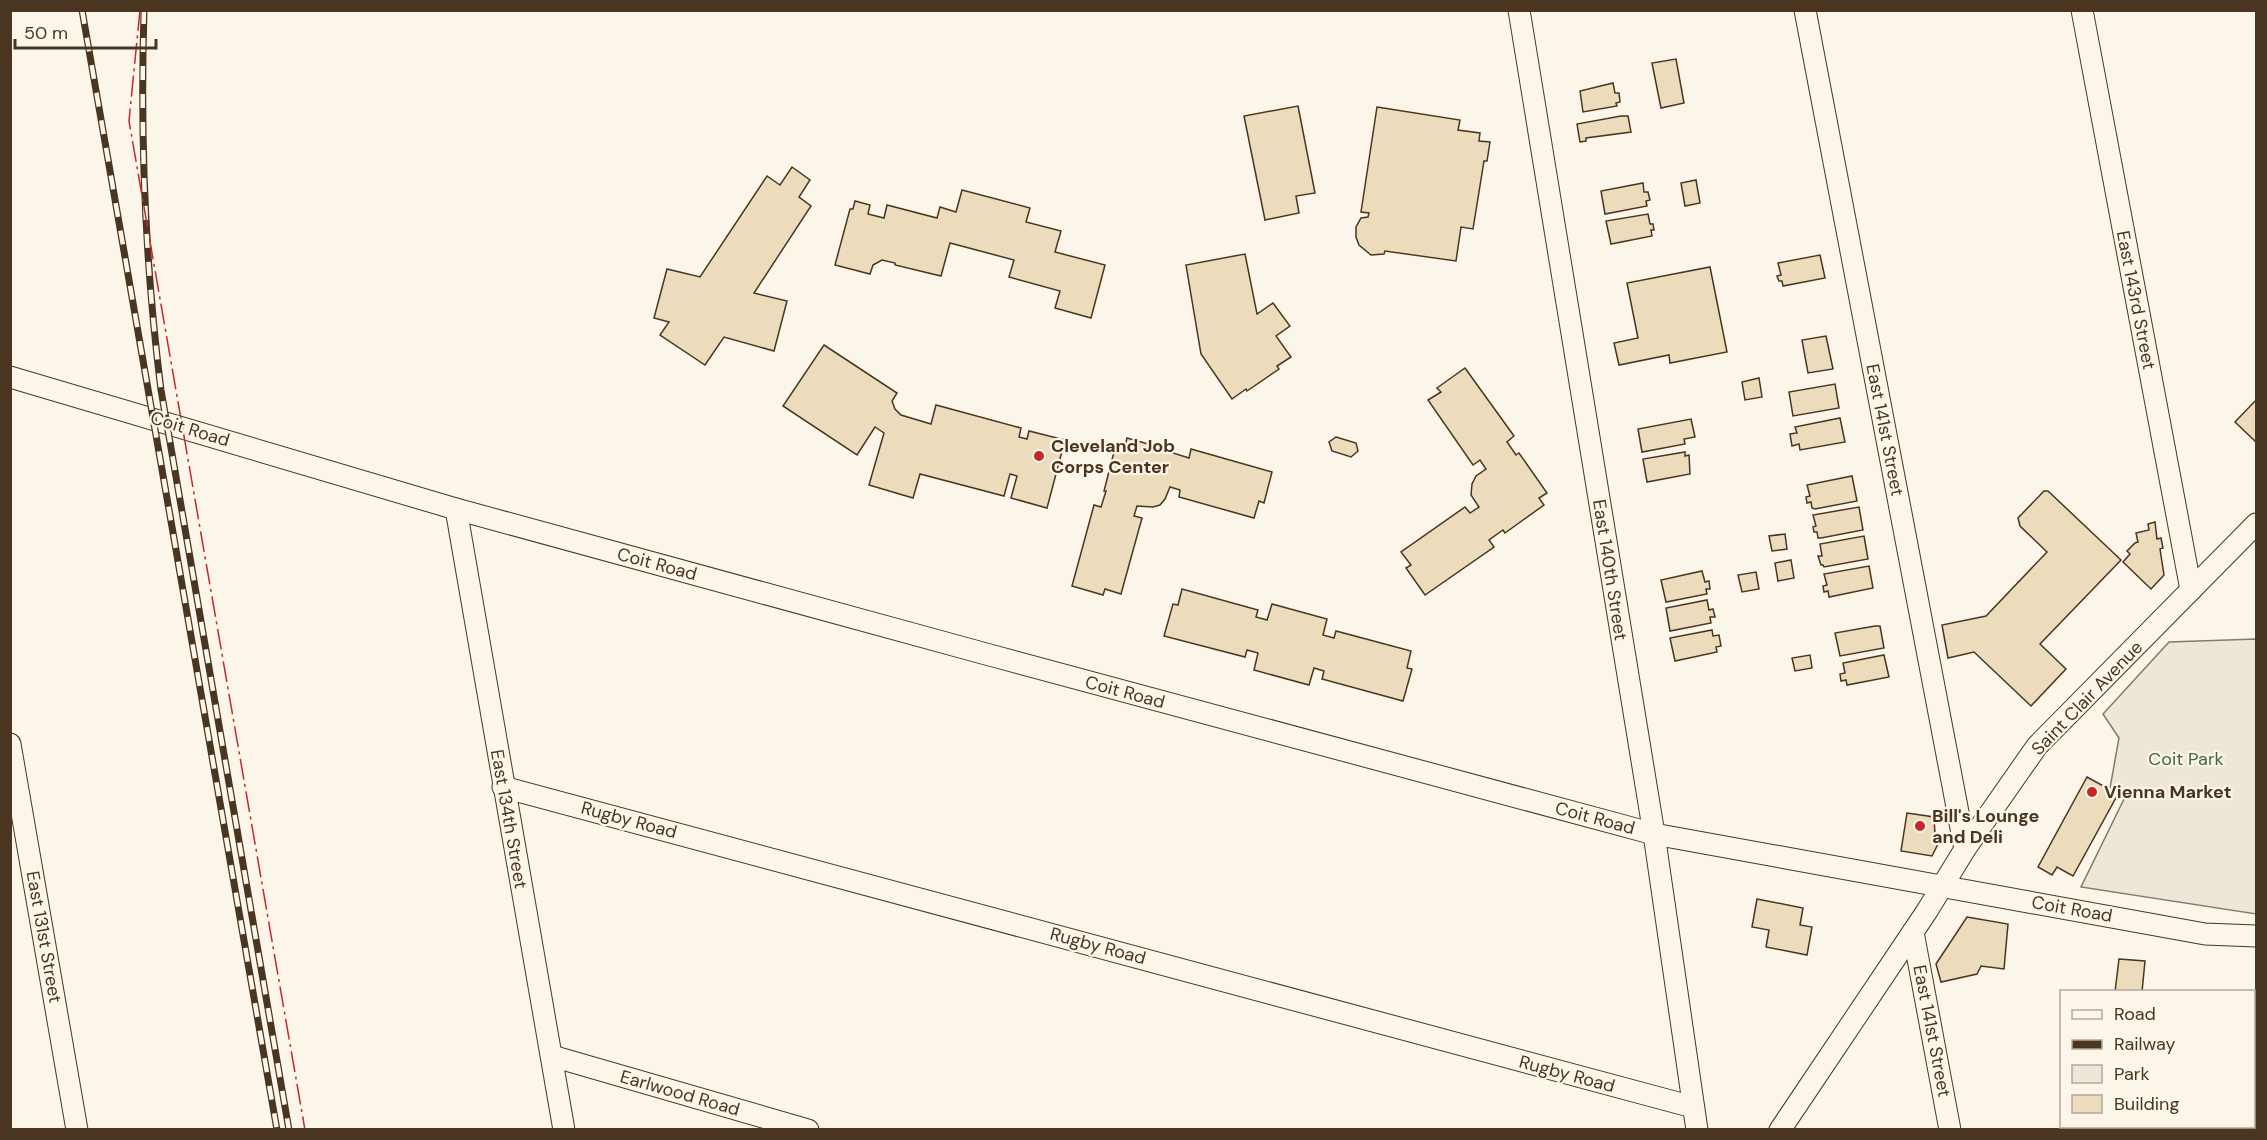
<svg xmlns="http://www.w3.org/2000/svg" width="2267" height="1140" font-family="'DM Sans',sans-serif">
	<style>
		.green { fill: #ede6d9; stroke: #887966; stroke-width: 1.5 }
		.building { fill: #ecdcbc; stroke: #4a3520; stroke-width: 1.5 }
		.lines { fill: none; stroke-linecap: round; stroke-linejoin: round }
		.minor-casing { stroke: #4a3520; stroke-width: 23 }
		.minor { stroke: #fbf6e9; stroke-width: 21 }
		.rail-casing { stroke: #4a3520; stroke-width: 7 }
		.rail { stroke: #fbf6e9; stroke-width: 4.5; stroke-dasharray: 14; stroke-linecap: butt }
		.power { stroke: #c62828; stroke-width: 1.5; stroke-dasharray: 21 4.5 3 4.5; stroke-linecap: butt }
		.poi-dot { fill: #c62828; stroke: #fbf6e9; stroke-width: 2 }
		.labels { text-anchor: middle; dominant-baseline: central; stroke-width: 4.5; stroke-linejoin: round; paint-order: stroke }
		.street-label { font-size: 18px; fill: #4a3520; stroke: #fbf6e9 }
		.poi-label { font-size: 18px; font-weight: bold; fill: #4a3520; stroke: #fbf6e9; text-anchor: start }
		.park-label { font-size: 18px; fill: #436837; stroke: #fbf6e9 }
	</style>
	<rect width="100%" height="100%" fill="#fbf6e9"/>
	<!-- green -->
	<polygon class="green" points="2256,639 2256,914 2081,887 2125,797 2110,788 2119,738 2103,714 2169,642"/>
	<!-- building -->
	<g class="building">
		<polygon points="1676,59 1684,103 1661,108 1652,63"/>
		<polygon points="1613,83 1615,93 1619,93 1620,102 1616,103 1617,106 1583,112 1580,91"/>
		<polygon points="1298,106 1315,193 1296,196 1299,213 1265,220 1244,116"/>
		<polygon points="1377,107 1460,120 1458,130 1480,133 1479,141 1490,142 1487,161 1484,161 1473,229 1461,227 1456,261 1385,251 1384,254 1371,255 1359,245 1356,237 1356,227 1361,218 1368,217 1369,213 1361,212"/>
		<polygon points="1621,116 1628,116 1631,132 1586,138 1586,141 1580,142 1577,124"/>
		<polygon points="792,167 810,180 799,197 811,206 754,293 787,301 774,351 724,337 705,365 660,335 669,322 654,318 667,269 700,277 767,176 780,185"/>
		<polygon points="1696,180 1700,203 1685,206 1681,183"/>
		<polygon points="1643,183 1644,192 1648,192 1650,200 1646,201 1647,206 1605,214 1601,191"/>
		<polygon points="962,190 1030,208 1026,222 1061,231 1055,252 1105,265 1091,318 1055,308 1060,291 1009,277 1014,260 950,243 941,276 895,265 895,263 882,260 873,265 870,274 835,265 850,209 853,209 855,201 870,205 868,214 884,218 887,205 937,218 940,207 956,212"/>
		<polygon points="1648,214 1650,224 1653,224 1654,230 1651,230 1652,236 1611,244 1606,221"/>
		<polygon points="1245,254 1257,314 1273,303 1290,326 1276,336 1291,357 1277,366 1279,369 1247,391 1246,389 1232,399 1201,354 1186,265"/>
		<polygon points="1820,255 1825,278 1783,286 1782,281 1779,281 1777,276 1781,275 1778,263"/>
		<polygon points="1710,267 1727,352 1670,363 1669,355 1619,365 1614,343 1638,338 1627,283"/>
		<polygon points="1826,336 1833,369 1808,373 1802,340"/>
		<polygon points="824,345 897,393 892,401 895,409 901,415 931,424 936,405 1021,428 1019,437 1027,439 1029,431 1065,440 1047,508 1011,498 1017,476 1010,474 1004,496 920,474 913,498 869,485 884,433 875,427 857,455 783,406"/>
		<polygon points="1465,368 1514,436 1507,442 1516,455 1519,453 1547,493 1539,498 1544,505 1505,533 1503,530 1489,540 1494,547 1425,595 1406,568 1411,565 1401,552 1465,507 1470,513 1479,507 1471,495 1472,484 1476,476 1486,469 1480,460 1473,465 1428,400 1441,392 1437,388"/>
		<polygon points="1759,378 1762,397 1745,400 1742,382"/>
		<polygon points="1835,384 1839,408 1793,416 1789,392"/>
		<polygon points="2256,400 2256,442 2235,422"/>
		<polygon points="1840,418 1845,442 1800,450 1799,444 1792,446 1790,434 1797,433 1795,427"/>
		<polygon points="1691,419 1695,437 1684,439 1685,444 1642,452 1638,429"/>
		<polygon points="1336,437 1356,443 1358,451 1351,457 1332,451 1329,442"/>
		<polygon points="1127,438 1173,451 1173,453 1189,458 1191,449 1272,472 1264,503 1259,501 1254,518 1179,497 1180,490 1170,487 1165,499 1160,505 1153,507 1137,506 1134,516 1142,518 1121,594 1105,589 1103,595 1072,586 1094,505 1101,507 1106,491 1104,491 1116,444 1125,446"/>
		<polygon points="1685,452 1685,456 1689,455 1690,474 1647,482 1643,459"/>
		<polygon points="1852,476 1857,501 1815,509 1812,508 1811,502 1807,503 1806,497 1810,496 1807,485"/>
		<polygon points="2044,491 2048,491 2121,560 2040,644 2066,669 2031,706 1974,652 1948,658 1942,625 1986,616 2047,552 2020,526 2018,518"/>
		<polygon points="1859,507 1863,530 1821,538 1818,538 1817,532 1814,532 1813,527 1816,526 1813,515"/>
		<polygon points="2155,522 2157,539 2161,538 2163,548 2160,549 2164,575 2151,589 2123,562 2130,554 2127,551 2135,543 2138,542 2136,533 2149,530 2148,524"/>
		<polygon points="1785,534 1787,549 1772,551 1769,536"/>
		<polygon points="1864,536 1868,559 1824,567 1823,565 1821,565 1818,556 1822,556 1820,544"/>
		<polygon points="1791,560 1794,578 1778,581 1775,563"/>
		<polygon points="1869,566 1873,588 1829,597 1828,591 1824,592 1823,586 1827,585 1824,574"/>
		<polygon points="1702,571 1705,582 1709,581 1710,589 1706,589 1707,594 1666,602 1661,580"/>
		<polygon points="1756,572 1759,589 1742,592 1738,575"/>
		<polygon points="1182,589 1258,610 1256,617 1267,620 1272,604 1327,619 1323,635 1334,638 1336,631 1411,651 1407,668 1412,669 1403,701 1322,679 1324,671 1314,668 1309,685 1254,670 1258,653 1247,650 1245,657 1164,636 1173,604 1178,605"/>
		<polygon points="1707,600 1709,610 1713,609 1715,617 1710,617 1711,623 1670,631 1666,608"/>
		<polygon points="1875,626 1880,626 1884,648 1840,656 1835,633"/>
		<polygon points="1712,630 1713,636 1719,635 1721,646 1716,647 1717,652 1675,661 1670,638"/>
		<polygon points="1810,655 1812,668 1795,671 1792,658"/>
		<polygon points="1884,655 1889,677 1847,685 1846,680 1841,681 1840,674 1845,673 1843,663"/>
		<polygon points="2087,777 2118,794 2073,876 2057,867 2052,875 2038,867"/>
		<polygon points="1907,813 1934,817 1935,835 1941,838 1932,856 1901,851"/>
		<polygon points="1757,899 1803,908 1800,925 1812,927 1807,955 1766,947 1769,930 1752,927"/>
		<polygon points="1967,917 2008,924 2004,969 1981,966 1977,974 1941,982 1936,964"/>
		<polygon points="2119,959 2145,961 2142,992 2115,992"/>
	</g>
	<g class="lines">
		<!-- minor casing -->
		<g class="minor-casing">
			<g id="minor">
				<polyline points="1519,10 1654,834 1697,1130"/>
				<polyline points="1805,10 1965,849"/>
				<polyline points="2082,10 2191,590"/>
				<polyline points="10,377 456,509 986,654 1654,834 2205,934 2256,936"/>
				<polyline points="456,509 564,1130"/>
				<polyline points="10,744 77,1130"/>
				<polyline points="503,787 1693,1107"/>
				<polyline points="1913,932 1950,1130"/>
				<polyline points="552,1056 808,1130"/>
				<polyline points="1780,1130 1927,911 1965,849 2037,746 2256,524"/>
			</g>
		</g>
		<!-- minor -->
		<use href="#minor" class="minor"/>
		<!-- rail casing -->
		<g class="rail-casing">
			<g id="rail">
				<polyline points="82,10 277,1130"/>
				<path d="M 144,10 C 140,138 145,263 161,390 L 289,1130"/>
			</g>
		</g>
		<!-- rail -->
		<use href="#rail" class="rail"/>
		<!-- power -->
		<polyline class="power" points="140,10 129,121 305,1130"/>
	</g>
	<!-- markers -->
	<g class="poi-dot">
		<circle cx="1039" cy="456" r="6"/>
		<circle cx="2092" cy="792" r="6"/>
		<circle cx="1920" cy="826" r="6"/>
	</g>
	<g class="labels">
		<!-- street labels -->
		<g class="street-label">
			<text transform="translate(2136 300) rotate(79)">East 143rd Street</text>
			<text transform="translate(190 429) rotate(17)">Coit Road</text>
			<text transform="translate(1885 430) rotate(79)">East 141st Street</text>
			<text transform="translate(657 564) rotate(15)">Coit Road</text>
			<text transform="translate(1610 570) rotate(81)">East 140th Street</text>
			<text transform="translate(1125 692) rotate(15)">Coit Road</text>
			<text transform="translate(2087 698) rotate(-46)">Saint Clair Avenue</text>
			<text transform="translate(1595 818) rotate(15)">Coit Road</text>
			<text transform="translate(509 819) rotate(80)">East 134th Street</text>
			<text transform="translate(629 820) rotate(15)">Rugby Road</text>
			<text transform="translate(2072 909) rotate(10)">Coit Road</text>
			<text transform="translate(44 937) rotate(80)">East 131st Street</text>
			<text transform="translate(1098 946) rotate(15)">Rugby Road</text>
			<text transform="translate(1932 1031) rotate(79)">East 141st Street</text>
			<text transform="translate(1567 1074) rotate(15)">Rugby Road</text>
			<text transform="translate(680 1093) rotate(16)">Earlwood Road</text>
		</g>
		<!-- poi labels -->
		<g class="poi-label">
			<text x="1051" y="446">Cleveland Job<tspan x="1051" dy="21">Corps Center</tspan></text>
			<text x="2104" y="792">Vienna Market</text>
			<text x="1932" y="816">Bill's Lounge<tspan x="1932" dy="21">and Deli</tspan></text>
		</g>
		<!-- park labels -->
		<g class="park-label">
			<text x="2186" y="759">Coit Park</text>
		</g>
	</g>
	<!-- border -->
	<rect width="2267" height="1140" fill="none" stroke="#4a3520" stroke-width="24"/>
	<!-- legend -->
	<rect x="2060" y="990" width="195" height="138" fill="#fbf6e9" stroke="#b4a999" stroke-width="1.5"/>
	<rect x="2072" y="1010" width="30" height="9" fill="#fbf6e9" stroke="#b4a999" stroke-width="1.5"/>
	<text x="2114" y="1020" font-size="18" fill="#4a3520">Road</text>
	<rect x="2072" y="1040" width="30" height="9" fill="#4a3520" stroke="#b4a999" stroke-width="1.5"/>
	<text x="2114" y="1050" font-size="18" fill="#4a3520">Railway</text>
	<rect x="2072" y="1065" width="30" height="18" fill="#ede6d9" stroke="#b4a999" stroke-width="1.5"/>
	<text x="2114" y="1080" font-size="18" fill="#4a3520">Park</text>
	<rect x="2072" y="1095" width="30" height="18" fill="#ecdcbc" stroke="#b4a999" stroke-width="1.5"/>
	<text x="2114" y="1110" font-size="18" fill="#4a3520">Building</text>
	<!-- scale -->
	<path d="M15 39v9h141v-9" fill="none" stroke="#4a3520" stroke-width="3"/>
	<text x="24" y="39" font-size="18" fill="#4a3520" stroke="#fbf6e9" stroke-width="4.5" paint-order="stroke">50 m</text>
</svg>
